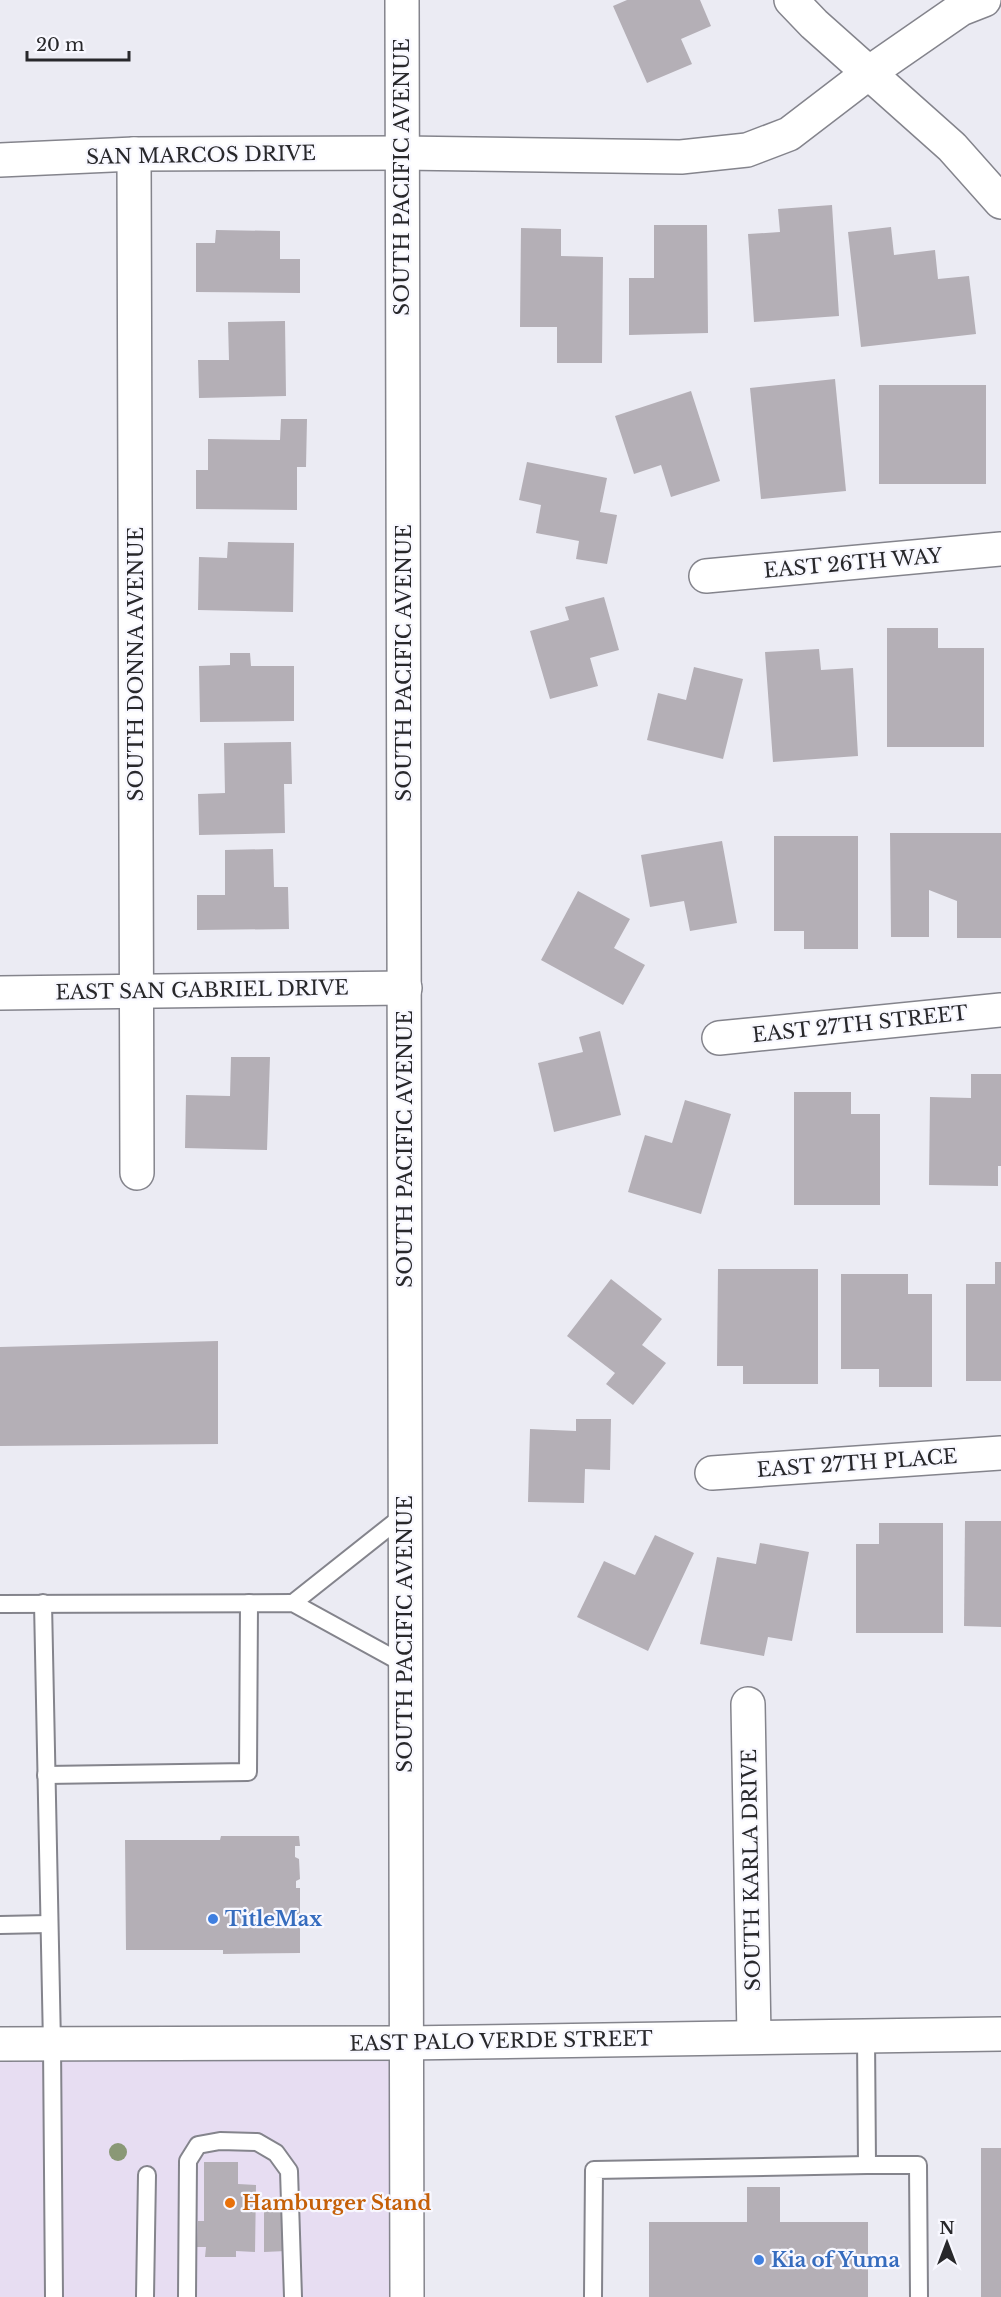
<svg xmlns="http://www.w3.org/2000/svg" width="1001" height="2297" font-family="'Libre Baskerville',serif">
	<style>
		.commercial { fill: #e7ddf2 }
		.building { fill: #b4afb6 }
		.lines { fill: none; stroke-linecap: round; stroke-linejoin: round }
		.service-casing { stroke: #84848c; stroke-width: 20 }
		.minor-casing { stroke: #84848c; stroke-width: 36 }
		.tertiary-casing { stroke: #84848c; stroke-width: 36 }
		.secondary-casing { stroke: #84848c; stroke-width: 36 }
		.service { stroke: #fff; stroke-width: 16 }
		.minor { stroke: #fff; stroke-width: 33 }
		.tertiary { stroke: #fff; stroke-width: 33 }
		.secondary { stroke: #fff; stroke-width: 33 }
		.tree { fill: #8a9876 }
		.shop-dot { fill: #3f7fe0; stroke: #f8f8ff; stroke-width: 2 }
		.food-dot { fill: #e8710a; stroke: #f8f8ff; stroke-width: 2 }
		.labels { text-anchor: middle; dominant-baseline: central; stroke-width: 4.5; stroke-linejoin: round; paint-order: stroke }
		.street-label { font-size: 20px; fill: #28282b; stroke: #f8f8ff }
		.shop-label { font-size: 20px; font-weight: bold; fill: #366cbe; stroke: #f8f8ff; text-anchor: start }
		.food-label { font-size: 20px; font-weight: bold; fill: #c56008; stroke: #f8f8ff; text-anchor: start }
	</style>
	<rect width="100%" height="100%" fill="#ebebf3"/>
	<!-- commercial -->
	<polygon class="commercial" points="406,2043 407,2297 0,2297 0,2044"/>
	<!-- building -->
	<g class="building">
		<polygon points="627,0 700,0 711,26 681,39 692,64 647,83 613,6"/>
		<polygon points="832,205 839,316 754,322 748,234 780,232 778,209"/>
		<polygon points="654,225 707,225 708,333 629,335 629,278 654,278"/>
		<polygon points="891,227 894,255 935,250 938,279 969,276 976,334 861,347 848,232"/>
		<polygon points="521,228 561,229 561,256 603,257 602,363 557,363 557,327 520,327"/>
		<polygon points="216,230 280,231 280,259 300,259 300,293 196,292 196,243 215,243"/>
		<polygon points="285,321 286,396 199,398 198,360 229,360 228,322"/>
		<polygon points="835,379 846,491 761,499 750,388"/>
		<rect x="879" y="385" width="107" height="99"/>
		<polygon points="691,391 720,481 671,497 661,465 634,474 615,416"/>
		<polygon points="281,419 307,419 306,467 297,467 297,510 196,509 196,470 208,470 208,439 280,440"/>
		<polygon points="527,462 607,478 600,512 617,515 607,564 576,559 579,541 536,533 541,505 519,500"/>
		<polygon points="228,542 294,543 293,612 198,610 199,557 227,558"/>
		<polygon points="604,597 619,650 590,658 598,686 550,699 530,631 569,620 565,607"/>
		<polygon points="887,628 938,628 938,648 984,648 984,747 887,747"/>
		<polygon points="819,649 821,670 853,668 858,756 773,762 765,652"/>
		<polygon points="230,653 250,653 251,666 294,666 294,721 200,722 199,666 230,665"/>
		<polygon points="694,667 743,679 723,759 647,740 658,693 686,700"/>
		<polygon points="291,742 292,784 284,784 285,833 199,835 198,794 225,793 224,743"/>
		<polygon points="890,833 1001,833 1001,938 957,938 957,901 929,890 929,937 891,937"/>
		<polygon points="774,836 858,836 858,949 804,949 804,931 774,931"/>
		<polygon points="722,841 737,923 690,931 684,901 650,907 641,855"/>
		<polygon points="273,849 274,887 288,887 289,929 197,930 197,895 225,895 225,850"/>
		<polygon points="578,891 630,919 614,948 645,965 623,1005 541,960"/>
		<polygon points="600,1031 621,1115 554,1132 538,1063 583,1052 579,1037"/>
		<polygon points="231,1057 270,1057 267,1150 185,1148 186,1095 230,1096"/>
		<polygon points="971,1074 1001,1074 1001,1166 998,1166 998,1186 929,1185 930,1097 971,1098"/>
		<polygon points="794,1092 851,1092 851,1114 880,1114 880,1205 794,1205"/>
		<polygon points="685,1100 731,1114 701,1214 628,1192 645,1135 672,1143"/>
		<polygon points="995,1262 1001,1262 1001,1381 966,1381 966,1284 995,1284"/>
		<polygon points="718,1269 818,1269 818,1384 743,1384 743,1366 717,1366"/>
		<polygon points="841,1274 908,1274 908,1294 932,1294 932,1387 879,1387 879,1369 841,1369"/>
		<polygon points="611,1279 662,1319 642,1345 666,1363 633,1405 606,1384 615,1373 567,1336"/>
		<polygon points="218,1341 218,1444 0,1446 0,1347"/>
		<polygon points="576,1419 611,1419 610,1470 585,1469 584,1503 528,1502 530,1429 576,1431"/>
		<polygon points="965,1521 1001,1521 1001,1627 964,1626"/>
		<polygon points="879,1523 943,1523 943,1633 856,1633 856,1544 879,1544"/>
		<polygon points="655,1535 694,1553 648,1651 577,1617 604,1561 635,1575"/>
		<polygon points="760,1543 809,1552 792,1641 768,1637 764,1656 700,1644 717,1557 756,1564"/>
		<polygon points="221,1836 299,1836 300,1846 295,1846 295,1857 299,1859 300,1879 296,1881 296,1888 300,1888 300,1953 223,1954 223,1950 126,1950 125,1840 220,1840"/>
		<rect x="981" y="2148" width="20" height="149"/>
		<polygon points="204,2162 238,2162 238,2184 256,2185 255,2252 236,2251 236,2257 205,2257 206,2247 197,2247 198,2221 204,2221"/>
		<polygon points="747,2187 780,2187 780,2222 868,2222 868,2297 649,2297 649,2222 747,2222"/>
		<polygon points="264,2205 285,2205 286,2251 264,2252"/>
	</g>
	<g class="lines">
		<!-- service casing -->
		<g class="service-casing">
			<g id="service">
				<polyline points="43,1603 52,2044 54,2297"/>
				<polyline points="293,1603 404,1515"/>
				<polyline points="0,1604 293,1603 404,1664"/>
				<polyline points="46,1775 248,1772 249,1603"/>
				<polyline points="0,1925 49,1924"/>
				<polyline points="866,2036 867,2165 918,2165 919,2297"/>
				<polyline points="145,2297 147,2175"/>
				<polyline points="187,2297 188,2161 198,2145 220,2141 257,2142 276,2153 289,2171 293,2297"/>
				<polyline points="593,2297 594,2170 867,2165"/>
			</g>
		</g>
		<!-- minor casing -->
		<g class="minor-casing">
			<g id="minor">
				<polyline points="791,0 814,24 952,147 1001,202"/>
				<polyline points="134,154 137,1173"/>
				<polyline points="0,160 134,154 402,153 681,157 747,150 789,134 870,72 961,9 984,0"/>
				<polyline points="706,576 1001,549"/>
				<polyline points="0,993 405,988"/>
				<polyline points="719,1038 1001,1010"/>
				<polyline points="712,1473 1001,1453"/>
				<polyline points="748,1704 754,2037"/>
			</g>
		</g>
		<!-- tertiary casing -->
		<g class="tertiary-casing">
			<polyline id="tertiary" points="0,2044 406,2043 1001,2034"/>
		</g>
		<!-- secondary casing -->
		<g class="secondary-casing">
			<polyline id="secondary" points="402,0 407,2297"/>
		</g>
		<!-- service -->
		<use href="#service" class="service"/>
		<!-- minor -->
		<use href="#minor" class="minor"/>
		<!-- tertiary -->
		<use href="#tertiary" class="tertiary"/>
		<!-- secondary -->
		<use href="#secondary" class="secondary"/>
	</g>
	<!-- trees -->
	<circle class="tree" cx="118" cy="2152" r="9"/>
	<!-- markers -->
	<g class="shop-dot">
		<circle cx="213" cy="1919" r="6"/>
		<circle cx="759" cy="2260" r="6"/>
	</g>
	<circle class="food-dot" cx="230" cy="2203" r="6"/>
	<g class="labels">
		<!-- street labels -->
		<g class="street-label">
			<text transform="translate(201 155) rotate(-1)">SAN MARCOS DRIVE</text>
			<text transform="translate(402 177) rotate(-90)">SOUTH PACIFIC AVENUE</text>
			<text transform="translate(853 563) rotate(-5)">EAST 26TH WAY</text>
			<text transform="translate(404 663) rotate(-90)">SOUTH PACIFIC AVENUE</text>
			<text transform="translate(136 664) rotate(-90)">SOUTH DONNA AVENUE</text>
			<text transform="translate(202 990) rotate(-1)">EAST SAN GABRIEL DRIVE</text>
			<text transform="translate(860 1024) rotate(-6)">EAST 27TH STREET</text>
			<text transform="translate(405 1149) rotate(-90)">SOUTH PACIFIC AVENUE</text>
			<text transform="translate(857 1463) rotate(-4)">EAST 27TH PLACE</text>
			<text transform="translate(405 1634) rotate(-90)">SOUTH PACIFIC AVENUE</text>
			<text transform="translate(751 1870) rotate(-91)">SOUTH KARLA DRIVE</text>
			<text transform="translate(501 2041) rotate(-1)">EAST PALO VERDE STREET</text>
		</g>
		<!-- shop labels -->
		<g class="shop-label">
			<text x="225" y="1919">TitleMax</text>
			<text x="771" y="2260">Kia of Yuma</text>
		</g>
		<!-- food labels -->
		<g class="food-label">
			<text x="242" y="2203">Hamburger Stand</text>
		</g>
	</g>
	<!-- north arrow -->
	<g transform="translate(947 2243)" stroke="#f8f8ff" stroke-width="4.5" paint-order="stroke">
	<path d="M0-4.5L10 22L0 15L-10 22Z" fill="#28282b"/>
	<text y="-9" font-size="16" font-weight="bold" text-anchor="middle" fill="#28282b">N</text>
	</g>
	<!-- scale -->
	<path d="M27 51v9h102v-9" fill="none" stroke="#28282b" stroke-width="3"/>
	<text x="36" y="51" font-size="18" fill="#28282b" stroke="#f8f8ff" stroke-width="4.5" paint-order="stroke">20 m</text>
</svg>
